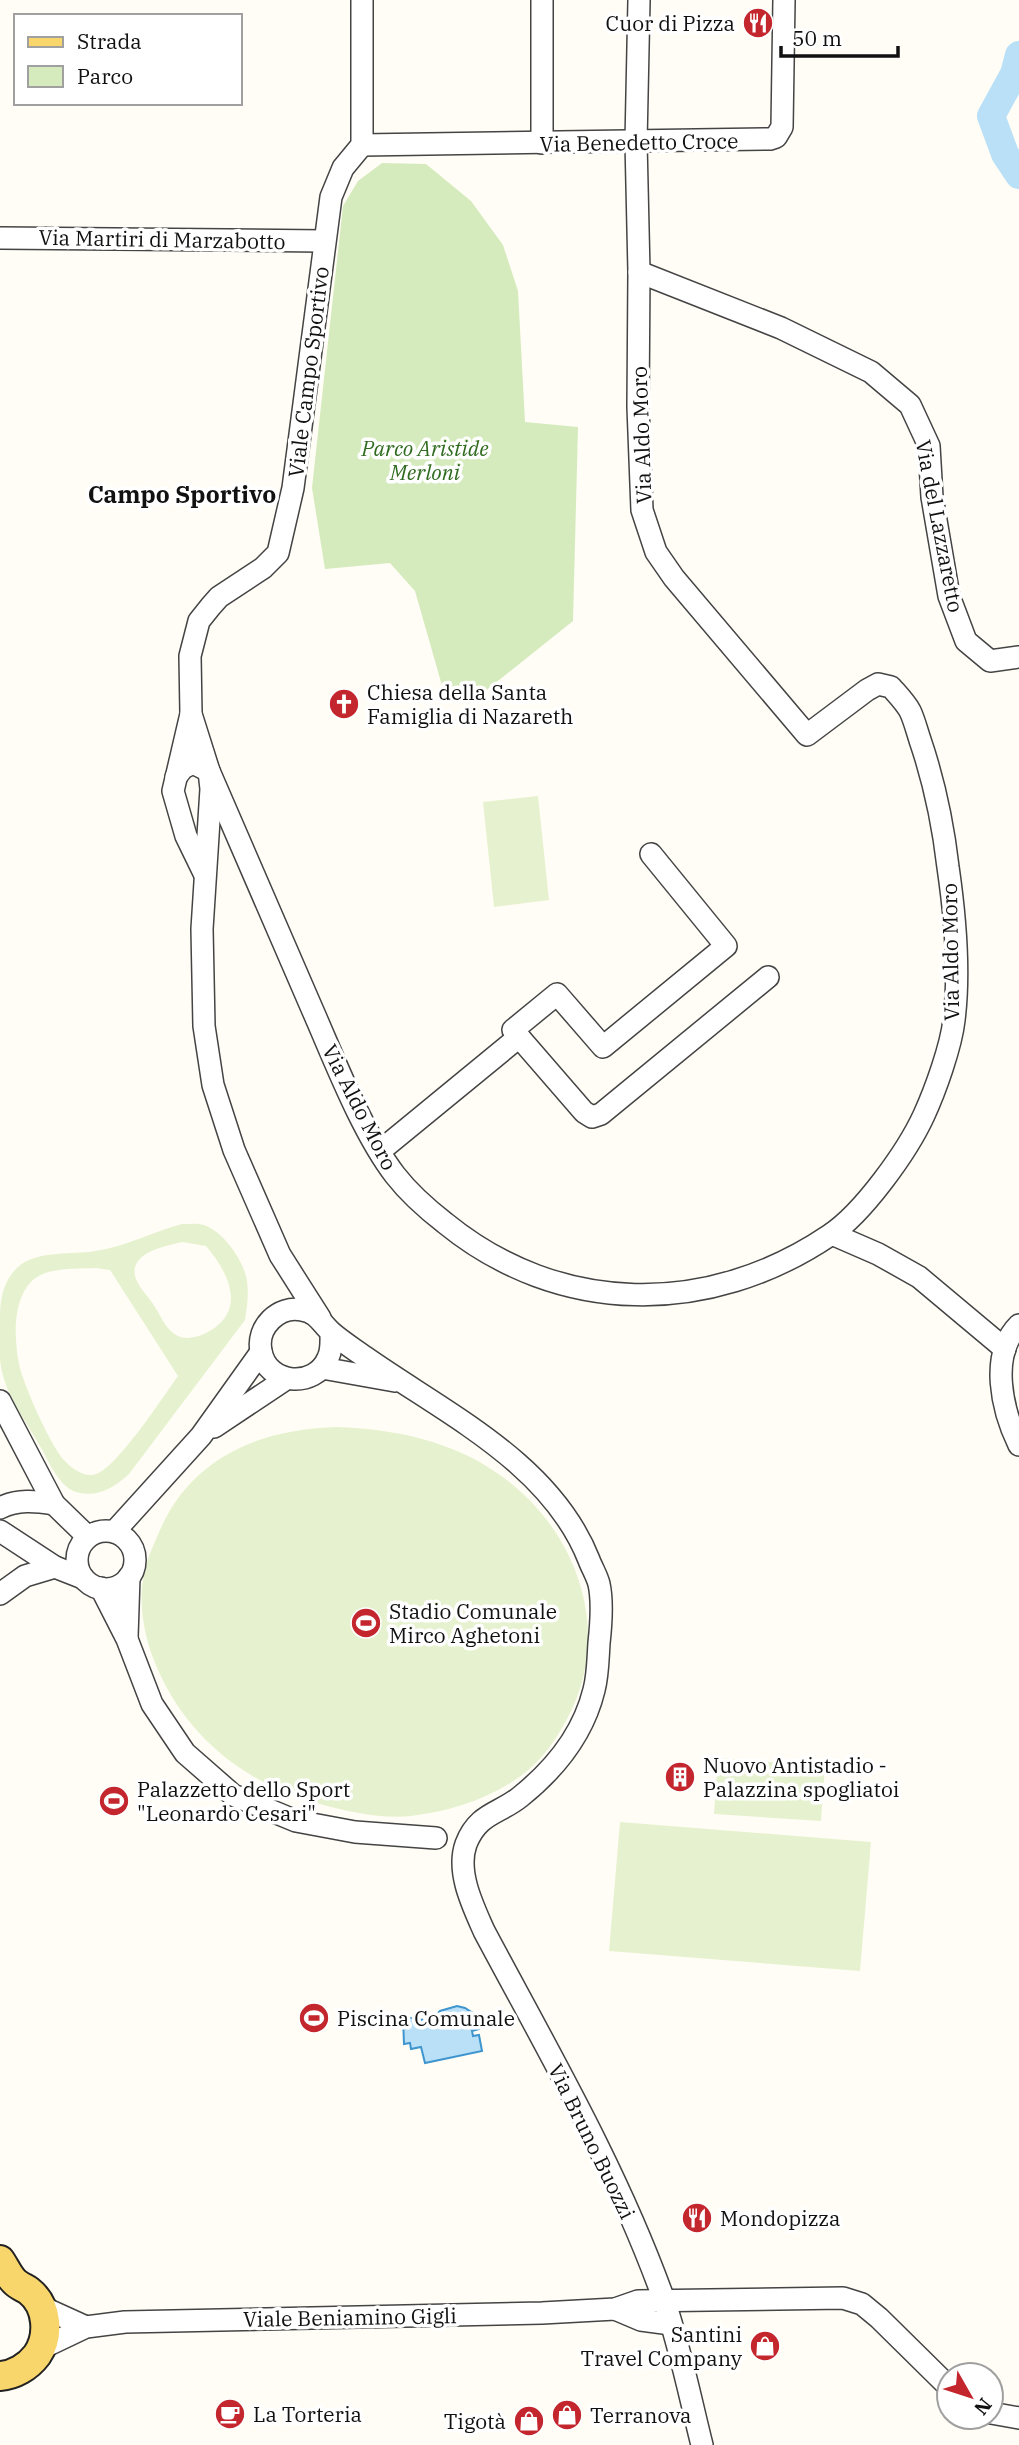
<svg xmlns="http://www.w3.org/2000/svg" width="1019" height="2445" font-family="'IBM Plex Serif',serif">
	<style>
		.green { fill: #d5ebbd }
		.pitch { fill: #e6f2cf; fill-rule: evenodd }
		.water { fill: #b9e0f7; stroke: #3f96cf; stroke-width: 2 }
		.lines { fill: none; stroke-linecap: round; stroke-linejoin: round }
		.river { stroke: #b9e0f7; stroke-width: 28 }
		.minor-casing { stroke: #444; stroke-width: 24 }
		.major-casing { stroke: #222; stroke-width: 32 }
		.minor { stroke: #fff; stroke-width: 21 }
		.major { stroke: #f9d66b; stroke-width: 28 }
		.labels { text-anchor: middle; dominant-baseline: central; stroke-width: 7; stroke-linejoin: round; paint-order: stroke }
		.poi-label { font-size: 21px; fill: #111; stroke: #fff; text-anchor: start }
		.street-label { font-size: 21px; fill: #111; stroke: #fff }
		.park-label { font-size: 21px; font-style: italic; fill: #2f6b1f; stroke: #fff }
		.quarter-label { font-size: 24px; font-weight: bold; fill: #111; stroke: #fff }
	</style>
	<rect width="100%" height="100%" fill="#fffdf5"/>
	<!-- green -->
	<polygon class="green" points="382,163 426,164 471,201 503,245 518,291 525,422 578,427 573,621 469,704 443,689 415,591 390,563 325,569 312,488 343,206 358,181"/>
	<!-- pitch -->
	<g class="pitch">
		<polygon points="538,796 549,900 494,907 483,802"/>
		<path d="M 182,1224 C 189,1224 198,1223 204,1225 C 224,1232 244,1261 247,1281 C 249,1295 247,1306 245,1320 L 129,1474 C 114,1488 97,1498 76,1492 C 59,1487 48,1460 40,1446 C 25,1420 2,1390 0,1359 C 0,1347 0,1334 0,1321 C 0,1301 2,1282 18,1267 C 37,1250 71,1255 95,1251 C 125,1247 152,1232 182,1224 ZM 182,1242 L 206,1246 C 230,1274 248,1313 204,1334 C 197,1337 186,1340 178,1336 C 166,1330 162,1318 155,1307 C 150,1298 137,1286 135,1276 C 130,1252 166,1246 182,1242 ZM 96,1268 L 110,1270 L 178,1376 C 164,1395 113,1475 92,1475 C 82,1476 70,1467 64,1460 C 51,1446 23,1384 19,1364 C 14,1338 12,1298 34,1279 C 50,1267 77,1269 96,1268 Z"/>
		<path d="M 337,1427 C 394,1429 453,1441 500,1475 C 578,1530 614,1633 567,1719 C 556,1740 541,1761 522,1775 C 490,1799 450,1811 411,1816 C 382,1819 348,1812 320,1804 C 242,1783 182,1733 153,1658 C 144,1634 139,1605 143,1580 C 145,1563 153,1546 160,1530 C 192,1456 262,1429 337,1427 Z"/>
		<polygon points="718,1758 825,1766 821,1821 714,1814"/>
		<polygon points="620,1822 871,1842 860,1971 609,1951"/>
	</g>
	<!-- water -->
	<polygon class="water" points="457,2006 465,2008 476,2015 479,2029 472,2031 473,2036 479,2035 482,2051 425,2063 421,2047 411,2049 410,2043 404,2044 403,2017 431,2021 440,2011"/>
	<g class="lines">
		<!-- river -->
		<polyline class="river" points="1019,55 1014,74 991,116 1005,154 1019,175"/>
		<!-- minor casing -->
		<g class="minor-casing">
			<g id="minor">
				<polyline points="542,0 542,143"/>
				<polyline points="362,145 770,139 776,137 782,127 784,0"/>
				<polyline points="0,238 324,241"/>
				<polyline points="639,272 781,328 871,372 910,405 929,446 932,497 949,596 966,641 990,661 1019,657"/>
				<polyline points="191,714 173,791 186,836 204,873"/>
				<path d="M 176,777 L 183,768 L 193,763 L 209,771 C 243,851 278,931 313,1011 C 335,1061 362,1132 395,1175 C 409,1193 427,1209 445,1223 C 559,1316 709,1317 830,1235 C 863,1213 907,1152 924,1115 C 935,1091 951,1047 954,1020 C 960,972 955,915 948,867 C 943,824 934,781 920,740 C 917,731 914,719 910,711 C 905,702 897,694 891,687 L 878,684 L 867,690 L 807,735 L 674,578 L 656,552 L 642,510 L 638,407 L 639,272 L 636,142 L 639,0"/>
				<polyline points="651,854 726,946 603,1047 557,994 513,1030 584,1112 592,1117 601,1114 768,977"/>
				<polyline points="380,1151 519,1037"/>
				<polyline points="832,1234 878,1254 919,1277 1005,1349"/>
				<polyline points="320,1318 280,1255 234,1150 213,1085 204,1026 202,929 211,789 209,771 191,714 190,656 199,621 211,606 219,597 263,568 278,553 293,488 331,197 343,168 362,145 362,0"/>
				<path d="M 1019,1325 C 989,1355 1002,1410 1019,1445"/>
				<path d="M 331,1332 C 331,1341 332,1350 328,1358 C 315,1389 267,1385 261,1351 C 256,1327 279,1305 302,1310 C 317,1312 321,1323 331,1332 C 341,1341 354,1349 365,1357 C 446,1414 551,1463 589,1560 C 592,1568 597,1576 599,1584 C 603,1602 601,1625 599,1643 C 598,1658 598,1675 594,1690 C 583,1735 555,1769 520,1797 C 499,1814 478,1813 466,1844 C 456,1872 473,1906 484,1931 C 548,2051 618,2171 664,2300 C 680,2347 690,2397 702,2445"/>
				<polyline points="322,1368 395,1381"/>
				<polyline points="0,1401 54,1504 88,1537"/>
				<polyline points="214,1427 286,1379"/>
				<path d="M 0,1508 C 17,1499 36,1501 54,1504"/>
				<polyline points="0,1531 55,1567 83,1578"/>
				<circle cx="106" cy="1560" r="29"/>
				<polyline points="114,1532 201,1436 261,1352"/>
				<polyline points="101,1588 127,1639 152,1704 185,1753 233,1795 296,1821 355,1832 436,1838"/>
				<polyline points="0,1594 25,1576 55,1567"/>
				<polyline points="127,1637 129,1577"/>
				<polyline points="42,2307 86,2327"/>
				<polyline points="615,2309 641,2320 671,2324"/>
				<polyline points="42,2348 86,2327 125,2322 542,2313 615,2309 638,2301 843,2298 862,2304 879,2318 949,2387"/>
				<polyline points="991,2413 1019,2418"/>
			</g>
		</g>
		<!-- major casing -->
		<g class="major-casing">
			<path id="major" d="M 0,2260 C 5,2267 9,2277 15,2282 C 19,2286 25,2288 29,2291 C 48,2306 50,2336 37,2355 C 28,2367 14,2375 0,2376"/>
		</g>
		<!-- minor -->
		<use href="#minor" class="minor"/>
		<!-- major -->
		<use href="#major" class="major"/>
	</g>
	<!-- icons -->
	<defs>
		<g id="restaurant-disc" transform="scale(1.575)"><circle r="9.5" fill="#c4262e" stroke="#fff"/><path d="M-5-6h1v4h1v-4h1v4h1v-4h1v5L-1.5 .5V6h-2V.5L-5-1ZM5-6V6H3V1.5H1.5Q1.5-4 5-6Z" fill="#fff"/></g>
		<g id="church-disc" transform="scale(1.575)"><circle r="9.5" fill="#c4262e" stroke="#fff"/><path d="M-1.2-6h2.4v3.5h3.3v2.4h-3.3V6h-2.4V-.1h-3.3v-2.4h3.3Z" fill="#fff"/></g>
		<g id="stadium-disc" transform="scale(1.575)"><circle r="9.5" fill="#c4262e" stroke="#fff"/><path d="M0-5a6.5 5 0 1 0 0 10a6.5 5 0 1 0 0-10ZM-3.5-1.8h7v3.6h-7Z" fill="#fff"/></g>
		<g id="building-disc" transform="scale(1.575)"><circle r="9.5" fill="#c4262e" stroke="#fff"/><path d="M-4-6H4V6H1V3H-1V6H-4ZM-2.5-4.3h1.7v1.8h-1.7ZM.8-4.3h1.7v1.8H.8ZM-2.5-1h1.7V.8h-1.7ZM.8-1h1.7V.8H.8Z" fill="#fff"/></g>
		<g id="shop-disc" transform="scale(1.575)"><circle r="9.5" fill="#c4262e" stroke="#fff"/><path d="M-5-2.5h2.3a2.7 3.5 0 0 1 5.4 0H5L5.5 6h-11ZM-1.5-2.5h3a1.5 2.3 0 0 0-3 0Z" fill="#fff"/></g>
		<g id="cafe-disc" transform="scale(1.575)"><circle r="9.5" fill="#c4262e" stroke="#fff"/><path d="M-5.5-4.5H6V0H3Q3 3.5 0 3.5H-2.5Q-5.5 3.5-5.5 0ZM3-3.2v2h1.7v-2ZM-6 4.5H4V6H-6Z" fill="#fff"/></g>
	</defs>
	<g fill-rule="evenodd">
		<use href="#restaurant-disc" x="758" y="23"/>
		<use href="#church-disc" x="344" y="704"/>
		<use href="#stadium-disc" x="366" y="1623"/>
		<use href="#building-disc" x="680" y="1777"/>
		<use href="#stadium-disc" x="114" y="1801"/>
		<use href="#stadium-disc" x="314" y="2018"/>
		<use href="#restaurant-disc" x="697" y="2218"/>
		<use href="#shop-disc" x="765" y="2346"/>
		<use href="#cafe-disc" x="230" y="2414"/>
		<use href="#shop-disc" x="567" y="2415"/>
		<use href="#shop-disc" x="529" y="2421"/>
	</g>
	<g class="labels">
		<!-- poi labels -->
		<g class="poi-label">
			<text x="735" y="23" text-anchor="end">Cuor di Pizza</text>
			<text x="367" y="692">Chiesa della Santa<tspan x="367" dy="24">Famiglia di Nazareth</tspan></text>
			<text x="389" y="1611">Stadio Comunale<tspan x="389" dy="24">Mirco Aghetoni</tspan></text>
			<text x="703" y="1765">Nuovo Antistadio -<tspan x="703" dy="24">Palazzina spogliatoi</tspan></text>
			<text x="137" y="1789">Palazzetto dello Sport<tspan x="137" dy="24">"Leonardo Cesari"</tspan></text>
			<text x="337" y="2018">Piscina Comunale</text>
			<text x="720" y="2218">Mondopizza</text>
			<text x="742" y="2334" text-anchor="end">Santini<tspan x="742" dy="24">Travel Company</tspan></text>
			<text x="253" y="2414">La Torteria</text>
			<text x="590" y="2415">Terranova</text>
			<text x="506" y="2421" text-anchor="end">Tigotà</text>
		</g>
		<!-- street labels -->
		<g class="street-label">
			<text transform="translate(639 142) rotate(-1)">Via Benedetto Croce</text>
			<text transform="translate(162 239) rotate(1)">Via Martiri di Marzabotto</text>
			<text transform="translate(308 372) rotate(-83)">Viale Campo Sportivo</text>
			<text transform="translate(641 435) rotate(-92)">Via Aldo Moro</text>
			<text transform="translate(940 526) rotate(79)">Via del Lazzaretto</text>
			<text transform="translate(950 952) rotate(-91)">Via Aldo Moro</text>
			<text transform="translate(360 1107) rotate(63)">Via Aldo Moro</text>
			<text transform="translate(592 2141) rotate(64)">Via Bruno Buozzi</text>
			<text transform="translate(350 2317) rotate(-1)">Viale Beniamino Gigli</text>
		</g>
		<!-- park labels -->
		<g class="park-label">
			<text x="425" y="448">Parco Aristide<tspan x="425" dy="24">Merloni</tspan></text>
		</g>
		<!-- quarter labels -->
		<g class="quarter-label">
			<text x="182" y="494">Campo Sportivo</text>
		</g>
	</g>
	<!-- legend -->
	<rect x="14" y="14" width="228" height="91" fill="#ffffff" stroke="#a0a0a0" stroke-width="2"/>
	<rect x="28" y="37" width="35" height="10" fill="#f9d66b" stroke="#a0a0a0" stroke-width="2"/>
	<text x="77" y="49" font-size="21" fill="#111111">Strada</text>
	<rect x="28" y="66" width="35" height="21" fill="#d5ebbd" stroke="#a0a0a0" stroke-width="2"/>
	<text x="77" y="84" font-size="21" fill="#111111">Parco</text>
	<!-- north arrow -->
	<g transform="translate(970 2396) rotate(129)"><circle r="33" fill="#ffffff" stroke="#a0a0a0" stroke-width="2"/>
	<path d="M0-5L12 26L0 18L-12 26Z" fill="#c4262e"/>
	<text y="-10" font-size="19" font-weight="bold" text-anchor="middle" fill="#111111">N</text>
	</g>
	<!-- scale -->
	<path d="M781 46v10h117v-10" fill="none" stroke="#111111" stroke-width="3.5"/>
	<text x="792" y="46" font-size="21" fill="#111111" stroke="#ffffff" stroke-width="5" paint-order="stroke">50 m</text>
</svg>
